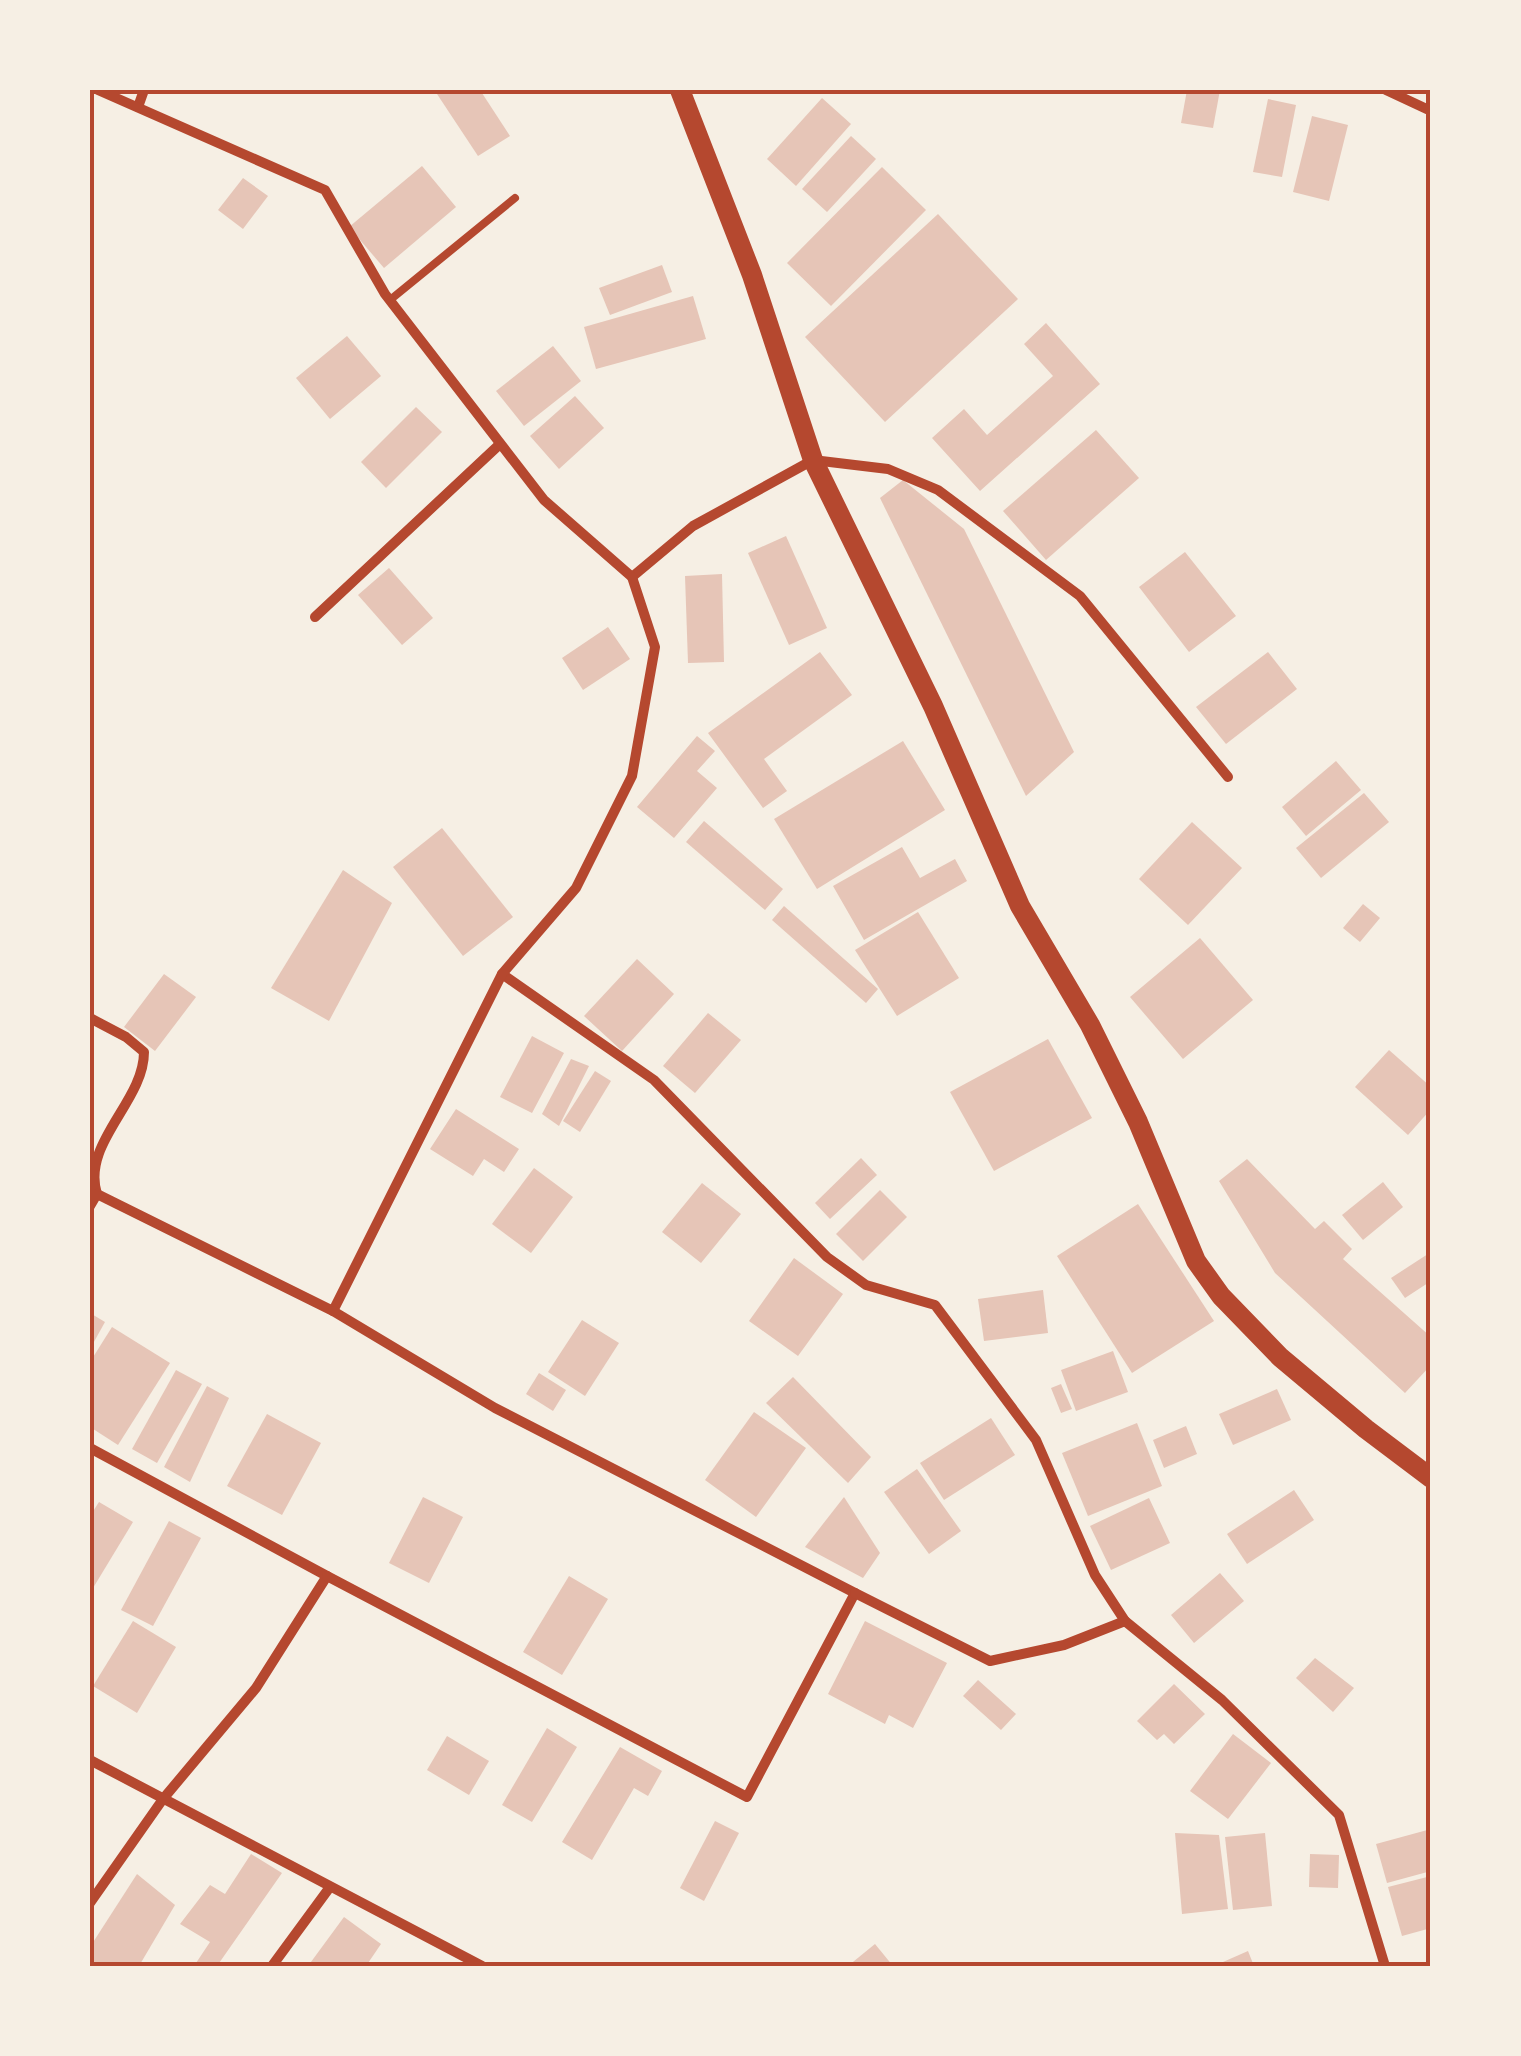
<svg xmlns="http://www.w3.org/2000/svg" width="1521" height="2056" font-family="Montserrat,sans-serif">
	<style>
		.building { fill: #e6c5b7 }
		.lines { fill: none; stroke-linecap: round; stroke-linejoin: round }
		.service { stroke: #b5482f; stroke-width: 8 }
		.minor { stroke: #b5482f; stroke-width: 10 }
		.secondary { stroke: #b5482f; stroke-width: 20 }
		.neatline { fill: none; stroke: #b5482f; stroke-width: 4 }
	</style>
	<rect width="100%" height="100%" fill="#f6efe4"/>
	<!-- building -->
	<g class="building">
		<polygon points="444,90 480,90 510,136 478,156 437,94"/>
		<polygon points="1187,90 1220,90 1213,128 1181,123"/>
		<polygon points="822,98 851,124 796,186 767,159"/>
		<polygon points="1268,99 1296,105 1282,177 1253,172"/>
		<polygon points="1312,116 1348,125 1329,201 1293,192"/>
		<polygon points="851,136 876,159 827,212 802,189"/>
		<polygon points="422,166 456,207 384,268 349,227"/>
		<polygon points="882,167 926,210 831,306 787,263"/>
		<polygon points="243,178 268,196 243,229 218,210"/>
		<polygon points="938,214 1018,299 885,422 805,337"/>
		<polygon points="662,265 672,292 610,315 599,288"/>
		<polygon points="693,296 706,339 596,369 584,327"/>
		<polygon points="1046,323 1100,384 980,491 932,438 964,409 987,435 1053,376 1024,344"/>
		<polygon points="347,336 381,376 330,419 296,378"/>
		<polygon points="553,346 581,381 524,426 496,391"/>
		<polygon points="575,396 604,428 559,469 530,436"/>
		<polygon points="416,407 442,432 386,488 361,462"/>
		<polygon points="1096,430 1139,478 1046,560 1003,511"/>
		<polygon points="903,480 964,529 1074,752 1026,796 880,498"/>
		<polygon points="786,536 827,628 789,645 748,553"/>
		<polygon points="1185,552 1236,616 1189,652 1139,587"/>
		<polygon points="389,568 433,618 402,645 358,595"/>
		<polygon points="722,574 724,662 688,663 685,576"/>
		<polygon points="608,627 630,659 583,690 562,658"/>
		<polygon points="820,652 852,695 764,759 787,791 763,808 708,733"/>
		<polygon points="1268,652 1297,689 1226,744 1196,707"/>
		<polygon points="697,736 715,751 697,771 717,788 674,838 637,807"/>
		<polygon points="903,741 945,810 817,889 774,819"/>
		<polygon points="1336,761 1361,790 1306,836 1282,807"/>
		<polygon points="1364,793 1389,822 1321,878 1296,848"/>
		<polygon points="704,821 783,889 765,910 686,842"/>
		<polygon points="1192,822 1242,868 1188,925 1139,879"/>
		<polygon points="442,828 513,917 463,956 393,867"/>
		<polygon points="902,847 920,878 955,859 967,881 864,940 833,886"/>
		<polygon points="343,870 392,903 329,1021 271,988"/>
		<polygon points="1363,904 1380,918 1360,942 1343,928"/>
		<polygon points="784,906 878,989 866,1003 772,920"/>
		<polygon points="918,912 959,978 897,1016 855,950"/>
		<polygon points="1200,938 1253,1000 1183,1059 1130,997"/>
		<polygon points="637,959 674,994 622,1051 584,1016"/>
		<polygon points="164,974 196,997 155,1051 124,1027"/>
		<polygon points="708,1013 741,1040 695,1093 663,1066"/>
		<polygon points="532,1036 564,1053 532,1113 500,1097"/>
		<polygon points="1048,1039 1092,1118 994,1171 950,1092"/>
		<polygon points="1389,1050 1431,1087 1431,1109 1408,1135 1355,1087"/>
		<polygon points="571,1059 589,1066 559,1126 542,1114"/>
		<polygon points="595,1071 611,1081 580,1132 563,1121"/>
		<polygon points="456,1109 519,1149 504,1172 484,1159 473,1176 430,1149"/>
		<polygon points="861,1158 877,1175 830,1219 815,1203"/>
		<polygon points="1247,1159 1315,1229 1324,1221 1352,1249 1343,1259 1431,1337 1431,1365 1405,1393 1275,1273 1219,1181"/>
		<polygon points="534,1168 573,1197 531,1253 492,1224"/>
		<polygon points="1383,1182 1403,1207 1363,1240 1342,1215"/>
		<polygon points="702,1183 741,1214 701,1263 662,1232"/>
		<polygon points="880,1190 907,1217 863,1261 836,1234"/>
		<polygon points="1138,1204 1214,1321 1132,1373 1057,1256"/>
		<polygon points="1431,1252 1431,1281 1405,1298 1391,1278"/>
		<polygon points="794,1258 843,1294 798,1356 749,1321"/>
		<polygon points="1043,1290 1048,1333 984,1341 978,1299"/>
		<polygon points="90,1313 105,1322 90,1349"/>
		<polygon points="582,1320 619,1343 585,1396 548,1372"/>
		<polygon points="112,1327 170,1363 118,1445 90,1427 90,1362"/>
		<polygon points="1113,1351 1128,1392 1076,1411 1061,1370"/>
		<polygon points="176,1370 202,1384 157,1463 132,1449"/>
		<polygon points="539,1373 566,1390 553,1411 526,1394"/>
		<polygon points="793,1377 871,1457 848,1483 766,1403"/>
		<polygon points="1061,1384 1072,1409 1061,1413 1051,1388"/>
		<polygon points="207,1386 229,1398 190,1482 164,1467"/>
		<polygon points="1277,1389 1291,1420 1233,1445 1219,1414"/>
		<polygon points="754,1412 806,1448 756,1517 705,1480"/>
		<polygon points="267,1414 321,1443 282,1515 227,1486"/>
		<polygon points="991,1418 1015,1455 944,1500 920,1463"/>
		<polygon points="1137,1423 1162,1486 1088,1516 1062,1453"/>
		<polygon points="1186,1426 1197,1454 1164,1468 1153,1440"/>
		<polygon points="917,1469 961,1531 929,1554 884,1492"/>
		<polygon points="1294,1490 1314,1520 1247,1564 1227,1534"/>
		<polygon points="423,1497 463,1517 429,1583 389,1563"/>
		<polygon points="844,1497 880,1553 863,1578 805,1547"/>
		<polygon points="1149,1498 1170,1543 1111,1570 1090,1526"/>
		<polygon points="99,1502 133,1522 90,1593 90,1516"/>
		<polygon points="169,1521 201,1538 153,1626 121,1610"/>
		<polygon points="1220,1573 1244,1601 1194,1643 1171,1615"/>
		<polygon points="569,1576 608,1599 562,1675 523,1652"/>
		<polygon points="133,1621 176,1647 137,1713 93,1686"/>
		<polygon points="865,1621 947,1663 913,1728 889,1715 885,1724 828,1694"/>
		<polygon points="1315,1658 1354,1688 1333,1712 1296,1678"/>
		<polygon points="978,1680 1016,1714 1001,1730 963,1696"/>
		<polygon points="1174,1684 1205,1714 1174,1744 1164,1734 1157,1740 1137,1721"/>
		<polygon points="547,1728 577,1747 532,1822 502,1805"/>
		<polygon points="1233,1734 1271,1763 1228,1819 1190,1791"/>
		<polygon points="447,1736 489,1761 469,1795 427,1770"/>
		<polygon points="620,1747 662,1771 648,1796 634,1788 592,1860 562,1842"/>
		<polygon points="715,1821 739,1833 704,1901 680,1888"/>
		<polygon points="1431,1829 1431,1871 1387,1883 1376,1844"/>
		<polygon points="1175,1833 1219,1835 1228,1909 1182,1914"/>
		<polygon points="1265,1833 1272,1906 1233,1910 1225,1837"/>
		<polygon points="251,1854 282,1873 217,1966 194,1966 210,1942 180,1924 210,1885 225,1894"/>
		<polygon points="1310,1854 1339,1855 1338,1888 1309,1887"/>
		<polygon points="137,1874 175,1905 139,1966 91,1966 90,1947"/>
		<polygon points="1431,1876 1431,1928 1402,1936 1388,1887"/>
		<polygon points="344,1917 381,1944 366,1966 308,1966"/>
		<polygon points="875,1944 893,1966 848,1966"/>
		<polygon points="1248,1951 1254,1966 1225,1966 1223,1962"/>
	</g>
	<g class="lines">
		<!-- service -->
		<polyline class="service" points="390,300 515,198"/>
		<!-- minor -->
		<g class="minor">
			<polyline points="1386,90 1431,111"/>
			<polyline points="138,107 144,90"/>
			<polyline points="632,577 693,526 813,460 888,469 938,490 1080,596 1228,777"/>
			<polyline points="315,617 500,444"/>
			<polyline points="502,974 654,1080 827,1257 866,1285 935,1305 1036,1440 1095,1575 1125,1621"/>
			<path d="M 90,1018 L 126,1037 L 144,1052 C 144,1102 81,1143 97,1194"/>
			<polyline points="90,1206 97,1194 333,1311 502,974 576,888 632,776 655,647 632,577 544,500 385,294 325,190 98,90"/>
			<polyline points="90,1448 327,1576 256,1688 163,1799 90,1903"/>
			<polyline points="327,1576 747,1797 855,1593 495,1408 333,1311"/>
			<polyline points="855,1593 990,1661 1064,1645 1125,1621 1222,1700 1339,1815 1385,1966"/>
			<polyline points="90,1760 482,1966"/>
			<polyline points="272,1966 330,1887"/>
		</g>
		<!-- secondary -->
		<polyline class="secondary" points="680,90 752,275 813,460 933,706 1020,906 1090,1025 1138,1122 1196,1261 1221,1296 1280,1357 1366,1429 1431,1478"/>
	</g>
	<!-- border -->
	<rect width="1521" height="2056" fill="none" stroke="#f6efe4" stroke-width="185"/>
	<rect x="92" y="92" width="1336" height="1872" class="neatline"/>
</svg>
